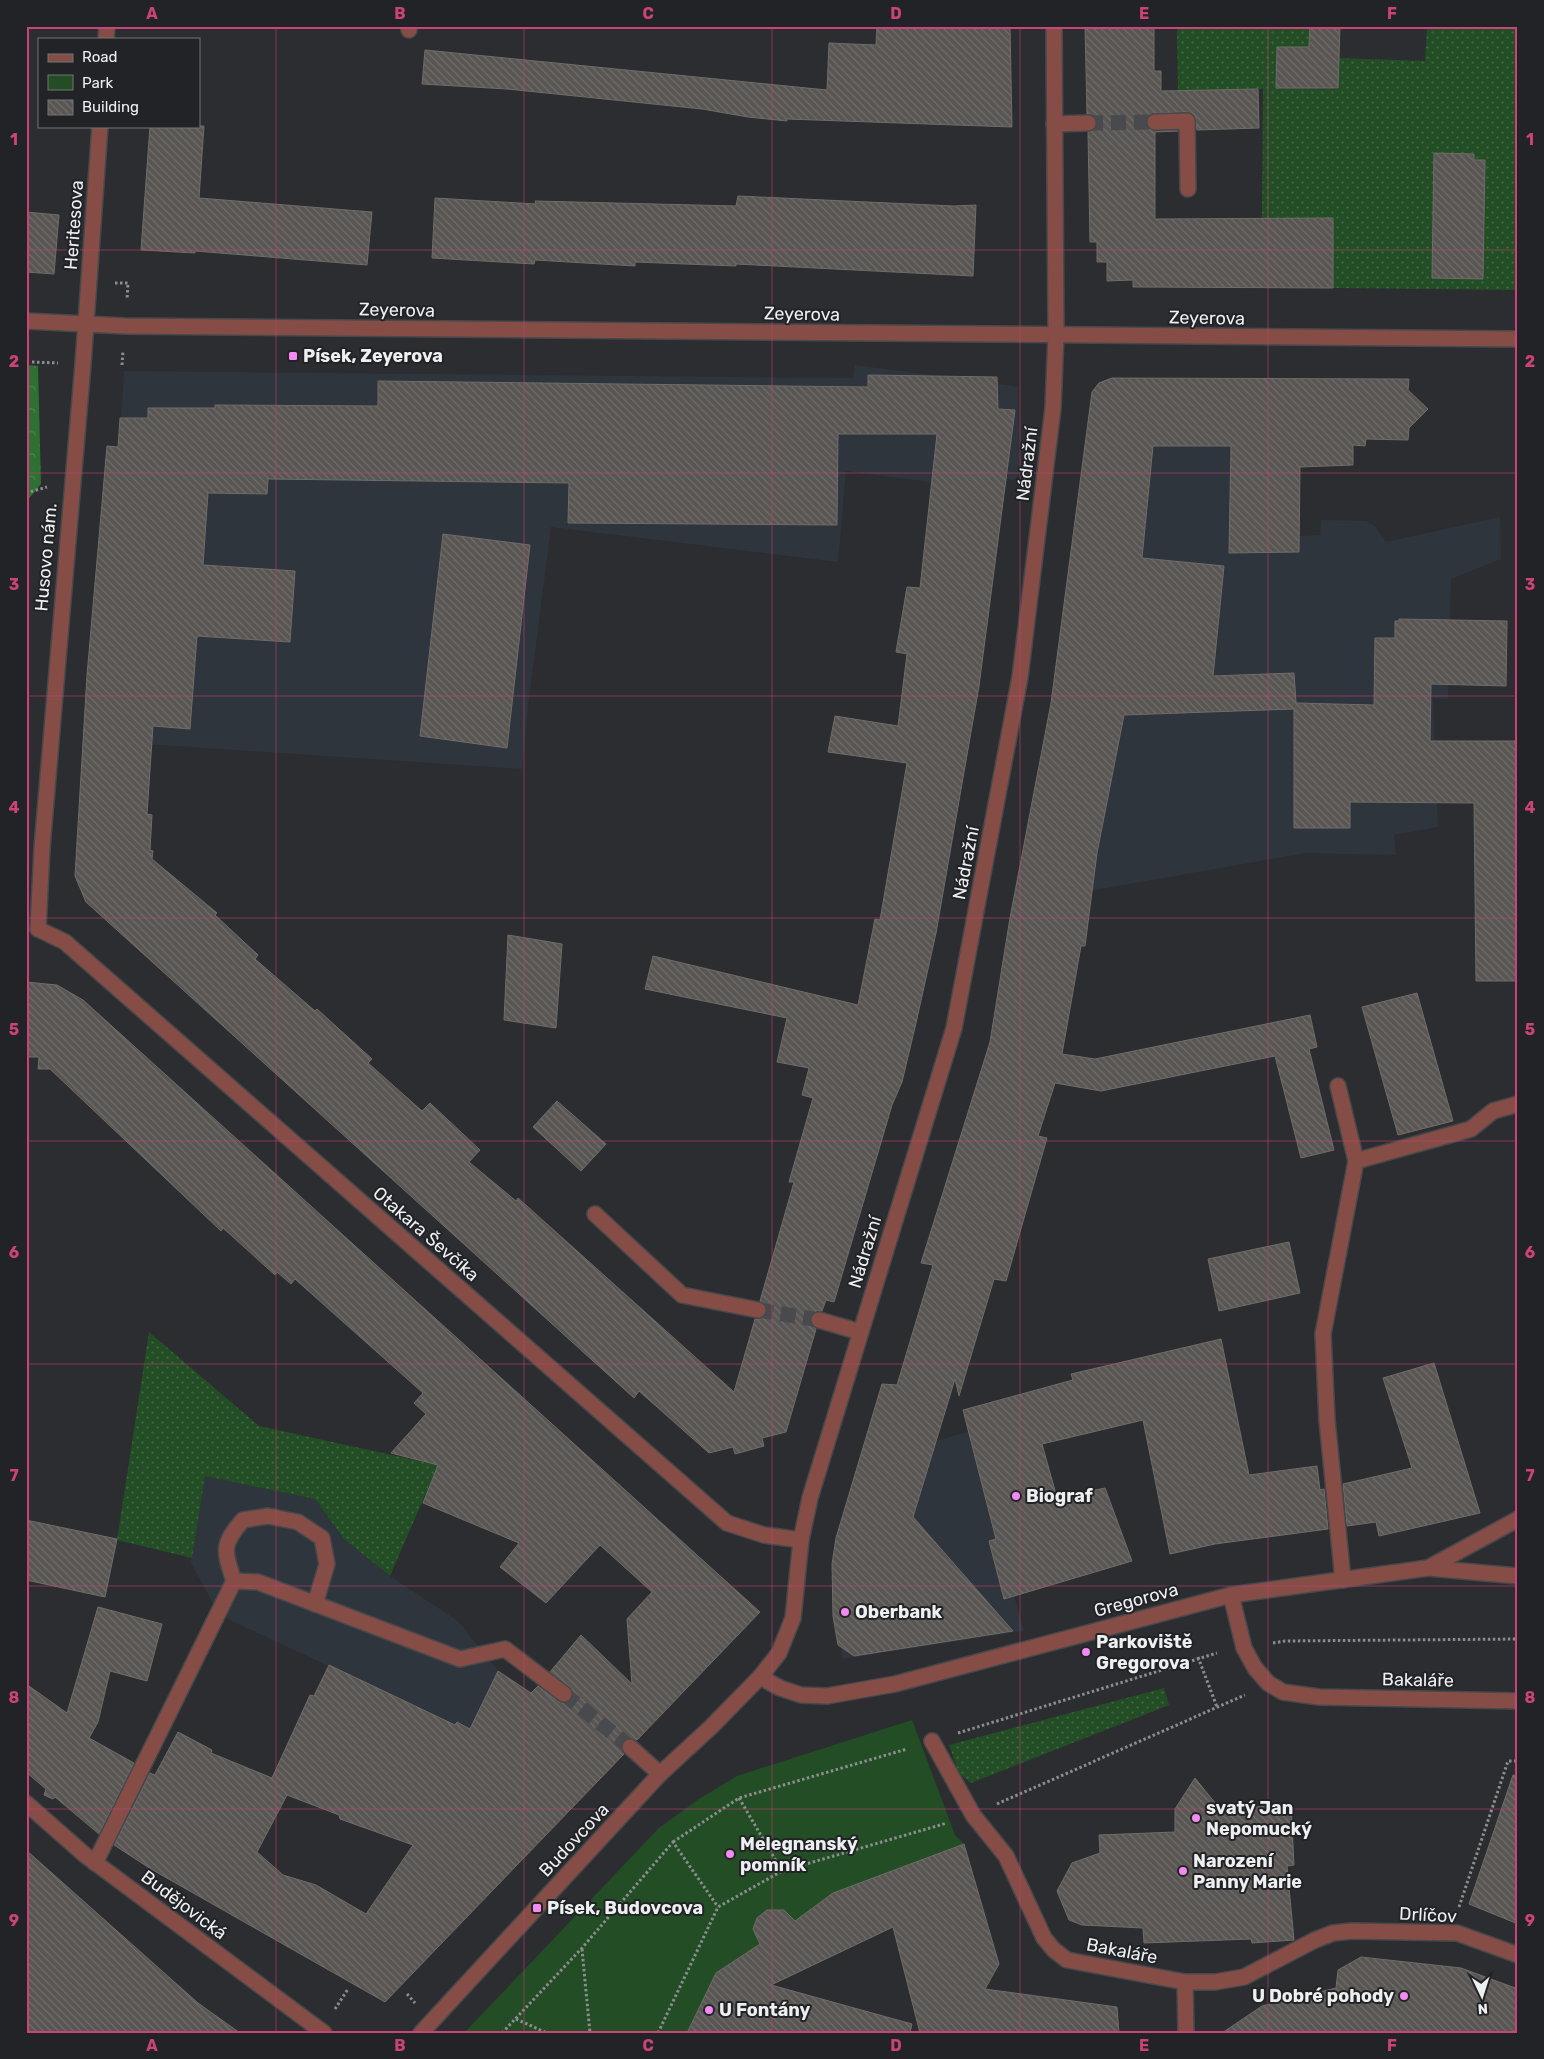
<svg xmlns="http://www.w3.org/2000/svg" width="1544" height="2059" font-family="Rubik,sans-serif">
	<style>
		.built { fill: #2f353d }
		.grass { fill: url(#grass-dots) }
		.forest { fill: url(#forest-crowns) }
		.park { fill: #234e25 }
		.building { fill: url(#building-back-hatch); stroke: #6f6c69; fill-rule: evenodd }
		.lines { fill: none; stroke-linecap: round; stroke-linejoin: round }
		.minor-tunnel { stroke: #484a4d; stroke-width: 15; stroke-dasharray: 15 8; stroke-linecap: butt }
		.minor-casing { stroke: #46484b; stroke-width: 18 }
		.path { stroke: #8b8d8f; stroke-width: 3; stroke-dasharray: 2.5 2.5; stroke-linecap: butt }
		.minor { stroke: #864d46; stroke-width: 15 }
		.grid { fill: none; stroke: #cb4379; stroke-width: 1; stroke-opacity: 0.55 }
		.poi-dot { fill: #f38af1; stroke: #212326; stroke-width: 2 }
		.labels { text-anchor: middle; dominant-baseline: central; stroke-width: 4; stroke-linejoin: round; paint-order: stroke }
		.street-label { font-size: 18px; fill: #edeff1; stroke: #212326 }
		.poi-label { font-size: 18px; font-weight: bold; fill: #edeff1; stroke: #212326; text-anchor: start }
		.neatline { fill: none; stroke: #cb4379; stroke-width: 2 }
		.grid-label { font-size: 16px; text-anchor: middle; font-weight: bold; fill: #cb4379 }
	</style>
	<defs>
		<pattern id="grass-dots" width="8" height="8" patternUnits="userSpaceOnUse" patternTransform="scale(1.25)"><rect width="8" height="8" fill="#234e25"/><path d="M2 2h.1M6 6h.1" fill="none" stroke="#436845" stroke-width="1.8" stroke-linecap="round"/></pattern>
		<pattern id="forest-crowns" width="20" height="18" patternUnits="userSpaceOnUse" patternTransform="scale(1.25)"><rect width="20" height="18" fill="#2e6f32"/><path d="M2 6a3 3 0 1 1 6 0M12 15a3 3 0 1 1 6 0" fill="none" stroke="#4d8450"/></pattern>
		<pattern id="building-back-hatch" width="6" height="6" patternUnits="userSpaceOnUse" patternTransform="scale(1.25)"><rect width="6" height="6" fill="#585552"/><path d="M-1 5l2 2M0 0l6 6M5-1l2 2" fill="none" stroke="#706e6b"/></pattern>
	</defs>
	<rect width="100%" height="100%" fill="#2b2d30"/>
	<!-- built -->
	<g class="built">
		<polygon points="855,365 939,376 998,377 999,384 1018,387 1019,474 1014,480 1007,479 1005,492 846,471 838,562 551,527 528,707 522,769 84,740 106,446 119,447 124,371 853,378"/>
		<polygon points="1108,378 1270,380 1299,514 1299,536 1320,535 1321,520 1366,521 1375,526 1386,542 1500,517 1501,559 1451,579 1448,699 1433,698 1438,827 1394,835 1396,855 1306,853 1014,904 1055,681 1098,384"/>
		<polygon points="968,1432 1024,1631 842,1659 833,1585 835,1553 843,1515 859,1462"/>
		<polygon points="205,1476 313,1496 340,1535 390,1576 458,1621 498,1671 470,1729 457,1722 455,1725 219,1615 191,1563"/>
	</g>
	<!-- grass -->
	<g class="grass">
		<polygon points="1180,26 1310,26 1309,47 1277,47 1276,88 1338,89 1339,58 1425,61 1427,26 1518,26 1518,290 1333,288 1333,218 1262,219 1263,89 1178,91 1177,31"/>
		<polygon points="149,1332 259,1426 438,1465 390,1576 343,1538 315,1499 205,1476 192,1558 117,1540"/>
		<polygon points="1164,1688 1169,1705 971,1783 959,1773 949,1745"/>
	</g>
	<!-- forest -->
	<polygon class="forest" points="26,365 38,366 41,484 26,502"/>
	<!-- park -->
	<path class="park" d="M 912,1720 L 955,1835 L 964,1844 L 833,1893 L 795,1921 L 784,1910 L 767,1910 C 751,1923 752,1926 760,1944 L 716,1973 L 687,2033 L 464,2033 L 659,1828 L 699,1799 L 737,1776 Z"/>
	<!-- building -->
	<g class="building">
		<polygon points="877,26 1010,26 1012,127 787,119 787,121 748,117 702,109 507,89 422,84 425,50 827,90 829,43 876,45"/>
		<polygon points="1085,26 1154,26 1154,71 1161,71 1161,91 1258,89 1259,128 1197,130 1195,117 1187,112 1155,113 1147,117 1147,126 1151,130 1178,131 1155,132 1155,219 1333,218 1333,288 1133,287 1133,280 1107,281 1107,262 1097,262 1097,242 1090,242 1088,132 1093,131 1097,123 1096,118 1087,114"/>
		<polygon points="1310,26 1340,26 1338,88 1276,88 1277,47 1309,47"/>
		<polygon points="150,126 204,126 199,198 372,212 367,265 195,251 195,253 141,250"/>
		<polygon points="1434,153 1474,154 1474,160 1485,160 1483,279 1432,278"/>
		<polygon points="738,196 954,206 976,205 973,276 736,264 736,266 635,262 635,266 535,260 534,264 432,258 435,198 536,204 535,201 736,206"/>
		<polygon points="26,212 59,215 54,274 26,272"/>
		<path d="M 868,375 L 997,377 L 998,409 L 1015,410 L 979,686 L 936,933 L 916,1023 L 902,1082 L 892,1105 L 834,1302 L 826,1300 L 822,1311 L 816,1311 L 810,1317 L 810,1323 L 816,1329 L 786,1432 L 762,1438 L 764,1446 L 735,1454 L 733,1447 L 709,1453 L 639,1391 L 634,1398 L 86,902 L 75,876 L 87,675 L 107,446 L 118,447 L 120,418 L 148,418 L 148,408 L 215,408 L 215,405 L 378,406 L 378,381 L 868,387 ZM 838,434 L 937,434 L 920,588 L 907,587 L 896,652 L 907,654 L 898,726 L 835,716 L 828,752 L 907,763 L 880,920 L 875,919 L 858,1005 L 653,956 L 645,989 L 787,1018 L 777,1062 L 809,1068 L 802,1095 L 813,1098 L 789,1182 L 794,1182 L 760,1301 L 767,1307 L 767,1312 L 761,1319 L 755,1319 L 734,1392 L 518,1198 L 516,1201 L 469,1162 L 480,1150 L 430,1103 L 422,1111 L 368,1063 L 372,1059 L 317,1009 L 315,1011 L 255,959 L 258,955 L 215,915 L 217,913 L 152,859 L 153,851 L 150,850 L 152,815 L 147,814 L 153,726 L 190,729 L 197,636 L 290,642 L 295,571 L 203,565 L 208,493 L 267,494 L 268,479 L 569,483 L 568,523 L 837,525 Z"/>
		<polygon points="1112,378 1409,379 1408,390 1428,409 1409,428 1408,440 1366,439 1365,446 1353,445 1353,465 1300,467 1299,552 1229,553 1231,446 1153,446 1142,558 1224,566 1213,676 1294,673 1296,703 1374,705 1375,638 1395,638 1395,621 1399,621 1399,619 1507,621 1506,686 1431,684 1430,741 1518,741 1518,981 1476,981 1474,803 1350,802 1350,828 1294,828 1294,709 1124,715 1097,853 1085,946 1081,946 1062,1054 1095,1059 1310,1015 1317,1047 1309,1049 1334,1150 1301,1158 1275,1056 1101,1091 1055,1083 1038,1136 1047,1138 1006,1281 994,1279 959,1396 955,1379 913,1517 1013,1631 854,1656 838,1645 833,1616 832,1564 836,1538 882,1384 897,1385 933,1265 921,1263 990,1042 1010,918 1051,703 1092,392 1099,383"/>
		<polygon points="443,534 530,545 507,748 420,736"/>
		<polygon points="508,935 562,944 556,1028 504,1020"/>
		<path d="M 26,982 L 57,985 L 83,1000 L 760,1612 L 637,1740 L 631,1738 L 623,1740 L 621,1746 L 624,1754 L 385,2002 L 151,1869 L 114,1845 L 150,1773 L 155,1775 L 178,1732 L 212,1750 L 211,1753 L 272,1778 L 310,1695 L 314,1696 L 329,1665 L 455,1725 L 457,1722 L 470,1729 L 498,1671 L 531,1693 L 538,1686 L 559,1702 L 563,1703 L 571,1700 L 572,1690 L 550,1672 L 581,1635 L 632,1684 L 627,1619 L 652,1592 L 600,1545 L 546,1603 L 500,1567 L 519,1543 L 423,1503 L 438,1465 L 391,1453 L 426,1414 L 414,1403 L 423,1393 L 295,1279 L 291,1284 L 277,1272 L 275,1275 L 223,1228 L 221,1231 L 50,1069 L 38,1069 L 39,1057 L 26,1057 ZM 287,1795 L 339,1815 L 340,1819 L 413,1845 L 366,1914 L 316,1885 L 283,1875 L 257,1852 Z"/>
		<polygon points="1417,993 1453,1121 1398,1135 1362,1007"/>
		<polygon points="557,1101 606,1144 581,1171 533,1127"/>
		<polygon points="1289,1242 1300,1293 1219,1311 1208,1259"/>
		<polygon points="1221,1339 1249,1475 1317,1466 1320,1490 1324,1489 1328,1529 1215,1544 1170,1554 1143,1420 1042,1444 1057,1498 1105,1488 1132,1561 1004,1599 989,1541 996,1539 963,1410 1073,1380 1071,1374"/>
		<polygon points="1434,1363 1480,1513 1379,1536 1376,1522 1347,1526 1343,1484 1412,1468 1383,1378"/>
		<polygon points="26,1520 117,1539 105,1597 26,1580"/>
		<polygon points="98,1607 162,1624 147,1681 110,1671 98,1722 89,1738 134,1763 99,1834 55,1797 53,1799 44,1795 46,1789 26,1772 26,1684 67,1713"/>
		<polygon points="1513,1775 1518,1776 1518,1924 1469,1904"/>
		<polygon points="1195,1778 1220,1809 1291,1805 1294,1865 1287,1866 1294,1940 1252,1943 1251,1939 1144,1943 1143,1928 1082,1925 1069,1920 1057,1891 1072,1863 1100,1853 1099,1835 1175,1832 1175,1809"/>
		<polygon points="964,1844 999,1964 985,1989 1117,2007 1119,2033 920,2033 893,1927 771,1985 912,2024 910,2033 687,2033 716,1973 760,1944 753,1929 757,1918 767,1910 784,1910 795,1921 833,1893"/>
		<polygon points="26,1850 198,2003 240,2033 26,2033"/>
		<polygon points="1361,1957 1461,1968 1518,1989 1518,2033 1222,2033 1262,2006 1336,1988 1338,1970"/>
	</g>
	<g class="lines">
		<!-- minor-tunnel -->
		<g class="minor-tunnel">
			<polyline points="1088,123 1155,122"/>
			<polyline points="758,1310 819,1320"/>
			<polyline points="564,1694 630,1747"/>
		</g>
		<!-- minor casing -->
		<g class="minor-casing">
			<g id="minor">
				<polyline points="409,30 409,26"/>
				<polyline points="106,39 107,26"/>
				<polyline points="1155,122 1187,121 1188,189"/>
				<polyline points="1054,124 1088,123"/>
				<polyline points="26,321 125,326 1518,339"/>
				<polyline points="38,929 65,942 727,1523 764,1535 801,1540"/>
				<polyline points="38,929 42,848 83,364 100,126"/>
				<polyline points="1338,1086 1356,1161 1323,1334 1327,1420 1343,1580"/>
				<polyline points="1356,1161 1471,1129 1493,1111 1518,1104"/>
				<polyline points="595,1214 682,1295 758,1310"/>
				<polyline points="819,1320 860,1332"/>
				<polyline points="1428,1568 1518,1576"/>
				<path d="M 234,1581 C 224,1551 221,1545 243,1520 L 268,1516 L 298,1522 L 322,1538 L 327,1564 L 315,1604"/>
				<polyline points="1231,1595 1244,1648 1255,1668 1268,1683 1283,1692 1319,1697 1518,1701"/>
				<polyline points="760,1677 780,1688 801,1695 827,1696 895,1684 1231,1595 1428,1568 1518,1519"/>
				<polyline points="932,1741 973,1815 1006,1856 1044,1938 1054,1950 1067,1960 1185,1982 1215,1982 1244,1977 1315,1940 1333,1933 1352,1931 1457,1933 1518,1955"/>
				<polyline points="630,1747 660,1774"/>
				<polyline points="26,1803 85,1855 324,2033"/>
				<polyline points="95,1863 234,1581 258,1582 460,1659 505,1649 564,1694"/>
				<polyline points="1185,1982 1186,2033"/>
				<polyline points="421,2033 660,1774 711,1727 760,1677 779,1653 793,1618 801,1540 810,1498 954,1028 1020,677 1053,408 1056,334 1054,26"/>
			</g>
		</g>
		<!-- path -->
		<g class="path">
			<polyline points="115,283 128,283 127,300"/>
			<polyline points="32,362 58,363"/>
			<polyline points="122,365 123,351"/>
			<polyline points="26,493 47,487"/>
			<polyline points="1273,1643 1285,1641 1518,1639"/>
			<polyline points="1198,1657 1217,1707"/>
			<polyline points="958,1733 1217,1653"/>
			<polyline points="739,1798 782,1871"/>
			<polyline points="997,1804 1245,1695"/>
			<polyline points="673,1842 739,1798 907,1749"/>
			<polyline points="1459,1907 1508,1761 1518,1761"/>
			<polyline points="582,1949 590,2033"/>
			<polyline points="407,1994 415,2003"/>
			<polyline points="335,2009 348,1989"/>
			<polyline points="516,2019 547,2033"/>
			<polyline points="502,2033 582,1948 673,1842 718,1907"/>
			<polyline points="658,2033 718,1907 782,1871 947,1823"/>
		</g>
		<!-- minor -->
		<use href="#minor" class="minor"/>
	</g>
	<!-- grid -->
	<path class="grid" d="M 276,26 L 276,2033M 524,26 L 524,2033M 772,26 L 772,2033M 1020,26 L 1020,2033M 1268,26 L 1268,2033M 26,250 L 1518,250M 26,473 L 1518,473M 26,696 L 1518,696M 26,918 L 1518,918M 26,1141 L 1518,1141M 26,1364 L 1518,1364M 26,1586 L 1518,1586M 26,1809 L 1518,1809"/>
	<!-- markers -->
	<g class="poi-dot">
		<rect x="288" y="351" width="10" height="10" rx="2.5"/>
		<circle cx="1016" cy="1496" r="5"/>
		<circle cx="845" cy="1612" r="5"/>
		<circle cx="1086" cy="1652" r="5"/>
		<circle cx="1196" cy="1818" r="5"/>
		<circle cx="730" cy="1854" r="5"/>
		<circle cx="1183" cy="1871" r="5"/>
		<rect x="532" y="1903" width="10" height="10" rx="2.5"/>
		<circle cx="1404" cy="1996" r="5"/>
		<circle cx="709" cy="2010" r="5"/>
	</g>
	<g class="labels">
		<!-- street labels -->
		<g class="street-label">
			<text transform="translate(74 225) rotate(-86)">Heritesova</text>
			<text transform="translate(397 310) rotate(1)">Zeyerova</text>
			<text transform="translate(802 314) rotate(1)">Zeyerova</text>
			<text transform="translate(1207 318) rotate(1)">Zeyerova</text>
			<text transform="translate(1027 464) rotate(-83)">Nádražní</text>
			<text transform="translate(46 557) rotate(-85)">Husovo nám.</text>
			<text transform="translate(966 863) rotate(-79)">Nádražní</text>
			<text transform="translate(426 1234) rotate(41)">Otakara Ševčíka</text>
			<text transform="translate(865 1252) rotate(-73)">Nádražní</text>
			<text transform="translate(1136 1600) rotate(-15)">Gregorova</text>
			<text transform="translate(1418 1680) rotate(1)">Bakaláře</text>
			<text transform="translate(574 1840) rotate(-47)">Budovcova</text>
			<text transform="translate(184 1905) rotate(37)">Budějovická</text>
			<text transform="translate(1428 1915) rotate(3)">Drlíčov</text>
			<text transform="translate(1122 1951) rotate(11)">Bakaláře</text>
		</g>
		<!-- poi labels -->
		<g class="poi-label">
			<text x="303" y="356">Písek, Zeyerova</text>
			<text x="1026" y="1496">Biograf</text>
			<text x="855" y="1612">Oberbank</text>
			<text x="1096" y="1642">Parkoviště<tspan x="1096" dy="21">Gregorova</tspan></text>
			<text x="1206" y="1808">svatý Jan<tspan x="1206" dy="21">Nepomucký</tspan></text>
			<text x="740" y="1844">Melegnanský<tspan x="740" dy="21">pomník</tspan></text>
			<text x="1193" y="1861">Narození<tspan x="1193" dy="21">Panny Marie</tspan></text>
			<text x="547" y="1908">Písek, Budovcova</text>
			<text x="1394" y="1996" text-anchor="end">U Dobré pohody</text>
			<text x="719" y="2010">U Fontány</text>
		</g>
	</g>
	<!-- border -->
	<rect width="1544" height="2059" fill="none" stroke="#212326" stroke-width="55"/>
	<!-- legend -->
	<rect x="38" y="38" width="162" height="90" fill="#212326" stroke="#737577"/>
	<rect x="48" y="54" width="25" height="8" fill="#864d46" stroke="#737577"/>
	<text x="82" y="62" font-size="15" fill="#edeff1">Road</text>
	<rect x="48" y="75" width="25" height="15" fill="#234e25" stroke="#737577"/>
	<text x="82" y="88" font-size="15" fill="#edeff1">Park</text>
	<rect x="48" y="100" width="25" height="15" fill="url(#building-back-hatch)" stroke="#737577"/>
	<text x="82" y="112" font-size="15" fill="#edeff1">Building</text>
	<!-- north arrow -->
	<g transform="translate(1482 1996) rotate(176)" stroke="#212326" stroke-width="4" paint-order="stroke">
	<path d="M0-4L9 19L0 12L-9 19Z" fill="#edeff1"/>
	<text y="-8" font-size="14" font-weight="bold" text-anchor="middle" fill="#edeff1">N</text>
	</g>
	<rect x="28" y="28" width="1488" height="2004" class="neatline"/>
	<g class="grid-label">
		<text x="152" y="19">A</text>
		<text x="400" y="19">B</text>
		<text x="648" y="19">C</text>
		<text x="896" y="19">D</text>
		<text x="1144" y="19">E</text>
		<text x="1392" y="19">F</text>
		<text x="14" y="145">1</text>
		<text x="1530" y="145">1</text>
		<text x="14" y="367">2</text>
		<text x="1530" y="367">2</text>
		<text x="14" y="590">3</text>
		<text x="1530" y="590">3</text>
		<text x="14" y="813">4</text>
		<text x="1530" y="813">4</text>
		<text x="14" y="1035">5</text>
		<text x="1530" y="1035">5</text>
		<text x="14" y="1258">6</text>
		<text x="1530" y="1258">6</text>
		<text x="14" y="1481">7</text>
		<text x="1530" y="1481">7</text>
		<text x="14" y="1703">8</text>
		<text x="1530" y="1703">8</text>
		<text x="14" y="1926">9</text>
		<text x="1530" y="1926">9</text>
		<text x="152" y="2051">A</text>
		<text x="400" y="2051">B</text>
		<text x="648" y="2051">C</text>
		<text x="896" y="2051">D</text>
		<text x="1144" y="2051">E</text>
		<text x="1392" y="2051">F</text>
	</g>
</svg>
